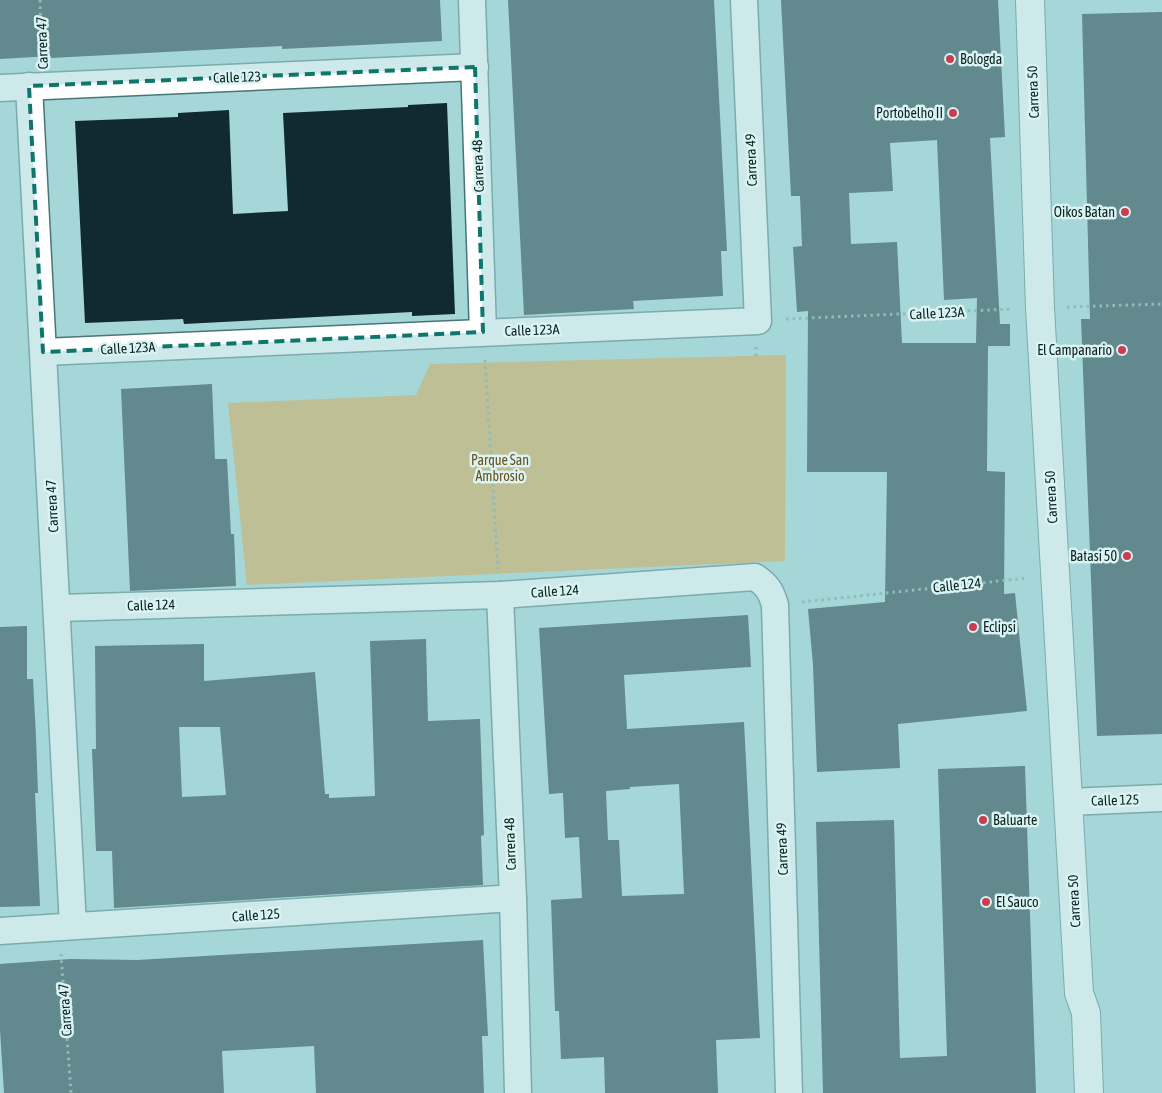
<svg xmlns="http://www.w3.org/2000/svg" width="1162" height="1093" font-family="'Asap Condensed',sans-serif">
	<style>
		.green { fill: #dba244 }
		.building { fill: #112a31; fill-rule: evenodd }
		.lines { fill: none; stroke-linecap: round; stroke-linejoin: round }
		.street-casing { stroke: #477677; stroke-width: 29 }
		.secondary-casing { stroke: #477677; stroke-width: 30 }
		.path { stroke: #719999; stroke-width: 3; stroke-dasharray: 2.5 4; stroke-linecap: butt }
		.street { stroke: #fff; stroke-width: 26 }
		.secondary { stroke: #fff; stroke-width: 28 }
		.marked { fill: none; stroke: #0f766e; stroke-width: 4; stroke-dasharray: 10 6; stroke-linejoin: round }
		.poi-dot { fill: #cc3c50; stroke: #daf3f3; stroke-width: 2 }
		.labels { text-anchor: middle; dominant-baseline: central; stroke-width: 5; stroke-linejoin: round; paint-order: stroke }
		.street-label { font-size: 14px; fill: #0c2020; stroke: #daf3f3 }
		.poi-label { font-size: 14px; fill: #0c2020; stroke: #daf3f3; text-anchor: start }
		.park-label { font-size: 14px; fill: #6e4f1c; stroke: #daf3f3 }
	</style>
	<rect width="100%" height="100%" fill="#a5d7d8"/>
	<!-- green -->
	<polygon class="green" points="786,355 785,561 247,585 228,403 416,395 430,364"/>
	<!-- building -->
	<g class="building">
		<polygon points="0,0 440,0 442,41 282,49 282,46 51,58 51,56 0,59"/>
		<polygon points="508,0 714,0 727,251 721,251 723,296 633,301 634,309 524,315"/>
		<path d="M 781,0 L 998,0 L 1005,137 L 990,138 L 1000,324 L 1010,324 L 1010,346 L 988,346 L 987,471 L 1005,472 L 1004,594 L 1015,593 L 1027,711 L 898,724 L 900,768 L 817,772 L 813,665 L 808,609 L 885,602 L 887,472 L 807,472 L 808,311 L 797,312 L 793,247 L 802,246 L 800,196 L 791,196 ZM 937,140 L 944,300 L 977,298 L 976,343 L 902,343 L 897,242 L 851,244 L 849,193 L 893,191 L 890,143 Z"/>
		<polygon points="1162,12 1162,734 1097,736 1081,319 1090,319 1082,14"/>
		<polygon points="447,103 455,314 412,316 412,312 184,324 183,319 85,323 75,121 178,117 178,113 229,110 233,214 288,211 283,113 408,107 408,105"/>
		<polygon points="212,384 215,459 227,459 231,534 234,534 236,586 130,591 121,389"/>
		<path d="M 748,615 L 751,667 L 624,675 L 627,729 L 744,722 L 760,1038 L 716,1040 L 718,1093 L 605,1093 L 604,1057 L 561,1059 L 559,1011 L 555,1011 L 551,900 L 582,898 L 579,837 L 565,838 L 563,793 L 549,794 L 539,628 ZM 679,784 L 684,894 L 622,896 L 619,840 L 608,840 L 606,791 L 630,789 L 630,787 Z"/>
		<polygon points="27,626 27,679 33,679 36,737 38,793 35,793 40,906 0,907 0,627"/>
		<path d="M 426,639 L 428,721 L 480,719 L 484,835 L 481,836 L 483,885 L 114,908 L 112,851 L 96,851 L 92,749 L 96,749 L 95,646 L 204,644 L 204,681 L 315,672 L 325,794 L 329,794 L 329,798 L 375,796 L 370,641 ZM 179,727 L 220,727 L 226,795 L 182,797 Z"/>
		<polygon points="1025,766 1036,1093 823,1093 816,822 894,820 900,1058 947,1056 938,769"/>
		<polygon points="483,940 488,1036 482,1036 484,1093 316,1093 314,1046 222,1051 224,1093 4,1093 0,1030 0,964 70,959 137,960"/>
	</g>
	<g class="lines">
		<!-- street casing -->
		<g class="street-casing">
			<g id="street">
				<polyline points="472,0 483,332"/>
				<polyline points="29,86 73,926"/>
				<polyline points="0,88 475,67"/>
				<polyline points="43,352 758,321 744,0"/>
				<polyline points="500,595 513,898 518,1093"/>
				<path d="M 58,608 L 500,595 L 755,577 C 767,585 771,591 775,605 L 789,1093"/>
				<polyline points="1068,802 1162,798"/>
				<polyline points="0,931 513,898"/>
			</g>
		</g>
		<!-- secondary casing -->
		<g class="secondary-casing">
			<polyline id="secondary" points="1030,0 1040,308 1079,993 1086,1013 1089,1093"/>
		</g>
		<!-- path -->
		<g class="path">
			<polyline points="40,0 42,59"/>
			<polyline points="1067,307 1162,304"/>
			<polyline points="786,319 1012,309"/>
			<polyline points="756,356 756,347"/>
			<polyline points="485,360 498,569"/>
			<polyline points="802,602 1027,578"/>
			<polyline points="61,954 71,1093"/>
		</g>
		<!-- street -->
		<use href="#street" class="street"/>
		<!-- secondary -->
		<use href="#secondary" class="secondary"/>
	</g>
	<!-- marked area -->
	<path d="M0 0H1162V1093H0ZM 475,67 L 483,332 L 43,352 L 29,86 Z" fill="#a5d7d8" fill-opacity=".55" fill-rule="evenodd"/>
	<path class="marked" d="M 475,67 L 483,332 L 43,352 L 29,86 Z"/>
	<!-- markers -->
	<g class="poi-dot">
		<circle cx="950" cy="59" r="5"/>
		<circle cx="953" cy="113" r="5"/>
		<circle cx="1125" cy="212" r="5"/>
		<circle cx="1122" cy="350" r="5"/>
		<circle cx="1127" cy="556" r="5"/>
		<circle cx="973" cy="627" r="5"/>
		<circle cx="983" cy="820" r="5"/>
		<circle cx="986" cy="902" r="5"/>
	</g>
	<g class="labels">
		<!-- street labels -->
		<g class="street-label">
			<text transform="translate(42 43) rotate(-92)">Carrera 47</text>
			<text transform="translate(237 77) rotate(-2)">Calle 123</text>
			<text transform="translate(1033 92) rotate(-92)">Carrera 50</text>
			<text transform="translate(751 160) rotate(-92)">Carrera 49</text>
			<text transform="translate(478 166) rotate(-92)">Carrera 48</text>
			<text transform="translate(937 313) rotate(-3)">Calle 123A</text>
			<text transform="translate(532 330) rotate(-2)">Calle 123A</text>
			<text transform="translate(128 348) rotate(-3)">Calle 123A</text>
			<text transform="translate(1051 497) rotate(-93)">Carrera 50</text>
			<text transform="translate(52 506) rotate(-93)">Carrera 47</text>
			<text transform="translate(957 585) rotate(-6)">Calle 124</text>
			<text transform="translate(555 591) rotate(-4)">Calle 124</text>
			<text transform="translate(151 605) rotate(-2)">Calle 124</text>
			<text transform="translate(1115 800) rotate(-2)">Calle 125</text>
			<text transform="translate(510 844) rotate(-92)">Carrera 48</text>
			<text transform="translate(782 849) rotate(-92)">Carrera 49</text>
			<text transform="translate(1074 901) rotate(-93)">Carrera 50</text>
			<text transform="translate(256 915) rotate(-4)">Calle 125</text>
			<text transform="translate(65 1010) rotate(-94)">Carrera 47</text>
		</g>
		<!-- poi labels -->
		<g class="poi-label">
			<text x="960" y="59">Bologda</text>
			<text x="943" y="113" text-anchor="end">Portobelho II</text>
			<text x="1115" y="212" text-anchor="end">Oikos Batan</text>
			<text x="1112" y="350" text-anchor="end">El Campanario</text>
			<text x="1117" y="556" text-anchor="end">Batasi 50</text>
			<text x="983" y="627">Eclipsi</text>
			<text x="993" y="820">Baluarte</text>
			<text x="996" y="902">El Sauco</text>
		</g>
		<!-- park labels -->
		<g class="park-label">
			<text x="500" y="460">Parque San<tspan x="500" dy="16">Ambrosio</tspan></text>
		</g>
	</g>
</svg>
